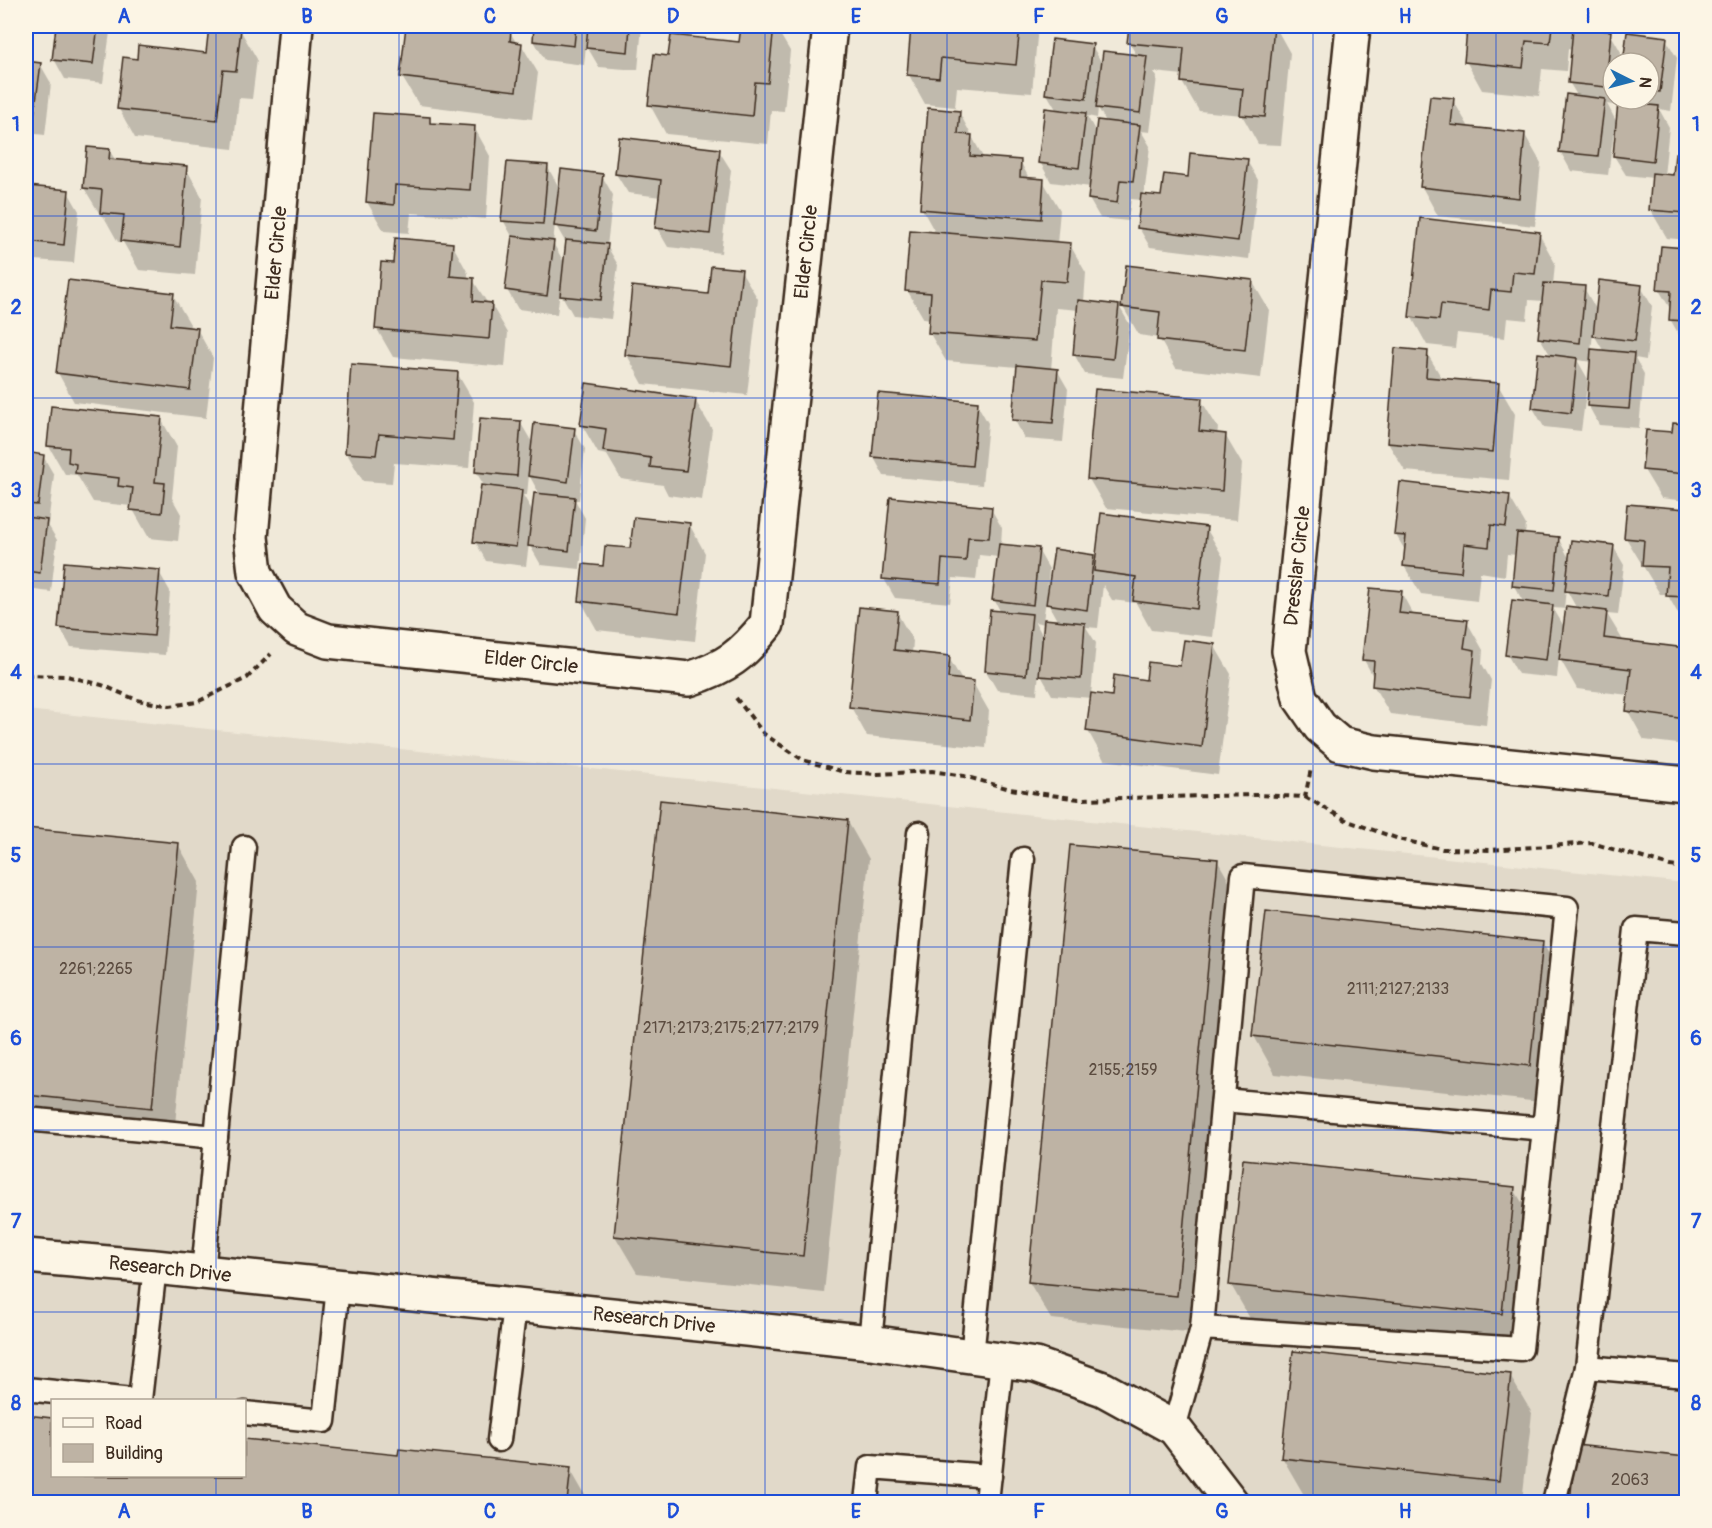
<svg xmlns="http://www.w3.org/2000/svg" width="1712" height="1528" font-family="Pangolin,sans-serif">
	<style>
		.built { fill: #e1d9c9; fill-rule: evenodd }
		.shadow { fill: #0003; fill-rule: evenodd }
		.building { fill: #beb3a4; stroke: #3b2a1e; stroke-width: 1.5 }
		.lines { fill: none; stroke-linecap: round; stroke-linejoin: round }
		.lane-casing { stroke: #3b2a1e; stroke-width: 27 }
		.street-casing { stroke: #3b2a1e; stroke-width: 38 }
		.path { stroke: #3b2a1e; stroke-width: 4; stroke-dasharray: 6 4.5; stroke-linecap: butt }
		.lane { stroke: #fcf5e5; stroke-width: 22 }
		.street { stroke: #fcf5e5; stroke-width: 33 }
		.grid { fill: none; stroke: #1d4ed8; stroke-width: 1.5; stroke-opacity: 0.55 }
		.labels { text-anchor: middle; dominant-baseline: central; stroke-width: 4.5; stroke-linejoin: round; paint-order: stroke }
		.number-label { font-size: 16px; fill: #5c4c40 }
		.street-label { font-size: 20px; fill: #3b2a1e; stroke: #fcf5e5 }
		.neatline { fill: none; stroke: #1d4ed8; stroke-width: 2 }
		.grid-label { font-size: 20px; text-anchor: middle; font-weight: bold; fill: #1d4ed8 }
	</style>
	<rect width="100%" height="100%" fill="#f0e9d9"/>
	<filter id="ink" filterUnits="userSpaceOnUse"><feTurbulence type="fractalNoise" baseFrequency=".0167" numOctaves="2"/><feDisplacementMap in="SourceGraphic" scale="12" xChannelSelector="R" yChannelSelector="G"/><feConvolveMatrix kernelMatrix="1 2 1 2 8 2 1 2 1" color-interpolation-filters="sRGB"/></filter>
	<g filter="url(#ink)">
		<!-- built -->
		<path class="built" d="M 26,710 L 1686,883 L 1686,1502 L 26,1502 ZM 52,1400 L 244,1400 L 244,1476 L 52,1476 Z"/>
		<!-- shadow -->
		<g class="shadow">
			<polygon points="58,26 106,26 110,32 103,83 65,79 54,59"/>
			<polygon points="219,26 247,26 247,28 239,28 257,59 252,99 239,98 233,149 135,138 119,109 138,61 208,55 220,28"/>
			<polygon points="408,26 494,26 494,30 510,32 517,44 521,44 538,73 532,119 419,105 402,77"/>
			<polygon points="536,26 642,26 638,70 599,67 586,45 584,65 545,60 534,41"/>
			<polygon points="742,26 775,26 790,51 784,111 771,110 768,144 666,134 650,105 670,58 740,44"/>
			<polygon points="913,26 1038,26 1032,93 957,87 955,107 925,104 909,75"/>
			<path d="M 1131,26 L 1275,26 L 1290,53 L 1281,145 L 1258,144 L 1242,115 L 1199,111 L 1182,82 L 1183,75 L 1154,72 L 1157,77 L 1150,132 L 1141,131 L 1150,146 L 1144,196 L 1163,198 L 1189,179 L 1247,161 L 1258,180 L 1249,259 L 1150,247 L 1139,228 L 1142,200 L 1131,199 L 1128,221 L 1100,218 L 1089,199 L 1091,187 L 1051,182 L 1040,162 L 1057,111 L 1047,94 L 1092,46 L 1103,65 L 1137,56 L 1129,42 ZM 1098,108 L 1107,123 L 1097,134 L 1087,116 L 1097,118 Z"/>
			<path d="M 1460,26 L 1591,26 L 1590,31 L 1610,33 L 1621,52 L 1620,63 L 1613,63 L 1613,99 L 1617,99 L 1617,103 L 1632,104 L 1628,99 L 1649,99 L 1649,63 L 1624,63 L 1666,39 L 1677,58 L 1671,111 L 1659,109 L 1669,127 L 1664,176 L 1675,177 L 1676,155 L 1686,156 L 1686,240 L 1667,238 L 1650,209 L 1653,178 L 1626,175 L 1614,156 L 1617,132 L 1614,131 L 1608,175 L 1571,171 L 1560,151 L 1578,97 L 1569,82 L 1572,50 L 1568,49 L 1566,71 L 1542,69 L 1539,96 L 1482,90 L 1466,61 L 1468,42 L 1460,29 ZM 1607,104 L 1619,106 L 1617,123 Z"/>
			<polygon points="26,62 40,64 51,83 45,135 26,133"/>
			<polygon points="1453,100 1470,129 1525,135 1541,163 1535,226 1438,216 1422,187"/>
			<polygon points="959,112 984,159 1020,161 1030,180 1043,181 1060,210 1057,244 1070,245 1086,273 1084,302 1119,306 1130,325 1123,378 1085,374 1074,354 1079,310 1056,308 1051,370 1057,370 1068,389 1063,442 1025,439 1014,419 1018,367 946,361 929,332 930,320 924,319 907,290 936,234 922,209"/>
			<polygon points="429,119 432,124 474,127 490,156 486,219 411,213 409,233 384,231 367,202"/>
			<polygon points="26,142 31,151 26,188 68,192 79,211 74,263 35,260 26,243 28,202 26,202"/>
			<polygon points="109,150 116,161 186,168 202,197 195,275 139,270 123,242 118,242 104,217 101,216 84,188"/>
			<polygon points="719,151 731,170 721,253 668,247 657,228 661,197 628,193 616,174"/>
			<path d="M 547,166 L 560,189 L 602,176 L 613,195 L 607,246 L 618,265 L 611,319 L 573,315 L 560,292 L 557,314 L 518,309 L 507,290 L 513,238 L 503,220 ZM 555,224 L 567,245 L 565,264 L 553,243 Z"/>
			<path d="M 1539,234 L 1555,263 L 1553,285 L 1584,288 L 1597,311 L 1641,287 L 1652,306 L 1646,360 L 1635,358 L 1644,374 L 1639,428 L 1599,425 L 1588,405 L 1592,362 L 1577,360 L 1588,379 L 1581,431 L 1544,427 L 1533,408 L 1551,356 L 1540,338 L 1544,301 L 1529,300 L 1527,320 L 1507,318 L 1505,338 L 1457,333 L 1455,348 L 1427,345 L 1411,316 ZM 1593,333 L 1604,352 L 1591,351 Z"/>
			<polygon points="452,244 468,273 468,279 473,280 488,304 491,304 508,333 505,367 393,357 377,329 395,265"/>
			<polygon points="1663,247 1686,250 1686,347 1670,319 1671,310 1659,290"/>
			<polygon points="26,270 30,278 26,320"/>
			<polygon points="741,271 758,299 747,395 643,384 627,355"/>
			<polygon points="1252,281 1269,310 1261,378 1176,368 1159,338 1139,335 1123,307"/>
			<polygon points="173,295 190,324 189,329 197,329 213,358 206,418 74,402 58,373"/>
			<polygon points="1427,353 1443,380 1498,385 1515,414 1509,480 1405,471 1388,443"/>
			<polygon points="457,373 474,402 469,468 394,463 392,483 363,481 346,452"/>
			<polygon points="695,400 712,429 702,500 668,495 663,485 621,479 607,455 598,453 582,425"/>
			<polygon points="1201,400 1218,428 1217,435 1225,435 1242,464 1237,520 1106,508 1089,479"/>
			<polygon points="977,404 988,423 982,485 884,476 873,456"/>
			<polygon points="161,419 177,447 172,498 181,514 178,541 149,538 131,506 93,502 77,475 65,474 48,445"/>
			<path d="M 520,422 L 533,444 L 574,430 L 585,449 L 579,500 L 575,500 L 585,518 L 580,569 L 541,565 L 529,544 L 526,566 L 486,561 L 475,541 L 485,487 L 476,472 ZM 529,475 L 540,495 L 533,512 L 523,495 L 527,495 Z"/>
			<polygon points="1674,425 1686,426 1686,501 1661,498 1644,470 1673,434"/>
			<polygon points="26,454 43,456 54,475 48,525 57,540 51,592 26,589"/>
			<path d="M 1509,496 L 1526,525 L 1525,535 L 1558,538 L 1570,560 L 1613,546 L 1624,565 L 1618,615 L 1607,614 L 1624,642 L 1686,650 L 1686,745 L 1644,740 L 1628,711 L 1629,695 L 1577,689 L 1559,657 L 1557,678 L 1518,674 L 1507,654 L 1524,603 L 1514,586 L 1517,555 L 1507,554 L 1505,576 L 1480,572 L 1477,601 L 1421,594 L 1404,566 L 1406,552 L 1396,535 ZM 1566,589 L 1577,609 L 1564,608 ZM 1553,608 L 1567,609 L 1565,628 Z"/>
			<polygon points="1629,506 1686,510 1686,624 1684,624 1667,594 1660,594 1626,538"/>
			<path d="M 991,509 L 1002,528 L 1001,545 L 1038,550 L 1049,569 L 1047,592 L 1050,592 L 1094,556 L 1097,561 L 1206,528 L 1223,557 L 1213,637 L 1151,630 L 1136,603 L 1112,600 L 1103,585 L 1098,628 L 1086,627 L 1096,643 L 1091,695 L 1113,697 L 1182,667 L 1214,645 L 1231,674 L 1218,775 L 1104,760 L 1088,731 L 1092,698 L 1052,695 L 1039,672 L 1037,694 L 997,690 L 986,671 L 1001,613 L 994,599 L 999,557 L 979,555 L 976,580 L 953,578 L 950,603 L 895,598 L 884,579 ZM 1046,600 L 1058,622 L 1043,621 ZM 1035,622 L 1045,624 L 1044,638 Z"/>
			<polygon points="689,524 705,553 695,641 597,630 581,601 604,568 632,550"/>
			<polygon points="159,572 170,591 165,655 71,647 60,628"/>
			<polygon points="1401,592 1414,616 1467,622 1483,650 1482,664 1491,680 1486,725 1390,714 1373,685 1374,678 1364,660"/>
			<polygon points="897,613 913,641 912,654 949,658 963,682 973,683 989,711 986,748 867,736 851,707"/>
			<polygon points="848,822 869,859 824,1293 637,1273 615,1236"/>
			<polygon points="26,829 178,844 199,882 173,1145 26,1130"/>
			<polygon points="1217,860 1239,898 1198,1333 1051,1319 1029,1282"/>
			<polygon points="1542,942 1564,980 1551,1103 1275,1074 1254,1036"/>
			<polygon points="1514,1189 1536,1226 1523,1351 1252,1322 1231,1285"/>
			<polygon points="1510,1376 1532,1413 1522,1502 1377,1502 1304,1495 1282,1457"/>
			<polygon points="26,1417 52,1420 52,1476 244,1476 570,1469 589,1502 26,1502"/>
			<polygon points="1578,1446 1686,1458 1686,1502 1572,1502"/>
		</g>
		<!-- building -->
		<g class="building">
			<polygon points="56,26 98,26 93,64 52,60"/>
			<polygon points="209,26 241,29 236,71 223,70 217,120 117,109 123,57 137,59 138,45 206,53"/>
			<polygon points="406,26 476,26 511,30 510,41 522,43 516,91 400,77"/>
			<polygon points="534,26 576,26 574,46 533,41"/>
			<polygon points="588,26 630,26 628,52 586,48"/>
			<polygon points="741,26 774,26 768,83 755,82 752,116 648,105 654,54 668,56 671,35 739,42"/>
			<polygon points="911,26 1020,26 1016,65 941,58 939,78 907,75"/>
			<polygon points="1129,26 1274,26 1265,117 1240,115 1243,89 1181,82 1184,48 1127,43"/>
			<polygon points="1459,26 1552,26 1550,43 1526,41 1523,68 1464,62 1467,30 1458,29"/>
			<polygon points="1573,28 1611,31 1606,87 1568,83"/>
			<polygon points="1627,32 1667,37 1660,92 1649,91 1649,63 1623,63"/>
			<polygon points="1052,39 1093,44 1086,99 1045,94"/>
			<polygon points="1103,51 1147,56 1140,113 1096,108"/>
			<polygon points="26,61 41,63 34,116 26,115"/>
			<polygon points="1566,94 1605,99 1598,156 1559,152"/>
			<polygon points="1430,96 1454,98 1451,125 1525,133 1519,198 1420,187"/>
			<polygon points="1618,102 1659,106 1653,161 1613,156"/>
			<polygon points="928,108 960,111 958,134 972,135 970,156 1021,160 1020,177 1044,179 1041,219 920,209"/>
			<polygon points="1045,108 1086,113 1079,168 1038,163"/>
			<polygon points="373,113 430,117 430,123 475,126 470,190 395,185 394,205 366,202"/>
			<polygon points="1097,120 1140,125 1133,181 1120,180 1117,203 1088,199"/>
			<polygon points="619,137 720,149 710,234 655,228 661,180 615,174"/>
			<polygon points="87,147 110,149 109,159 187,166 180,247 121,241 124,215 100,213 102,190 83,188"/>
			<polygon points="1190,153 1248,159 1238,241 1137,228 1141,194 1161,196 1164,174 1188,177"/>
			<polygon points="1675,153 1686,154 1686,213 1649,210 1652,173 1673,175"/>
			<polygon points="507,162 548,165 543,224 501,221"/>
			<polygon points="561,169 603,174 596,231 554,226"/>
			<polygon points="28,186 69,190 64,245 26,241"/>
			<polygon points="1420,218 1540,232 1535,274 1513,272 1511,292 1491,290 1489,310 1441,304 1439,320 1409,317"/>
			<polygon points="910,230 1071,243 1067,282 1041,280 1035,341 928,333 931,293 905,291"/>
			<polygon points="512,236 554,241 547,296 505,290"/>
			<polygon points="395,238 453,243 450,276 474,278 473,301 492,303 489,339 375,329 381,262 393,263"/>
			<polygon points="566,240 608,244 601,300 560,296"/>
			<polygon points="1661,246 1686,248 1686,321 1669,320 1671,291 1657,290"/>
			<polygon points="1126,265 1253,280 1245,350 1157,340 1160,312 1121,307"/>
			<polygon points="711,266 742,269 731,366 625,355 632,286 708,294"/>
			<polygon points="68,280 174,293 170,325 198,328 190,390 56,373"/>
			<polygon points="1599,280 1642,285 1635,341 1593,336"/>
			<polygon points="1544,283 1585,286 1580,343 1538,338"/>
			<polygon points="1078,300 1119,305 1113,359 1073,355"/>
			<polygon points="1395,348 1428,351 1426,377 1499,383 1493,452 1387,443"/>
			<polygon points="1591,349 1634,353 1629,409 1587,406"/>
			<polygon points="1538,353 1577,358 1571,413 1532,408"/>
			<polygon points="351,364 458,372 453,440 379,434 376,455 345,453"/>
			<polygon points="1017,365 1058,369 1053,423 1012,420"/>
			<polygon points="586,383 696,399 686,471 650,467 651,458 603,451 606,429 580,425"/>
			<polygon points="1095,389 1202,398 1199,431 1226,434 1222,491 1087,479"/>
			<polygon points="878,393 978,402 972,466 872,457"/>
			<polygon points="51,406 162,417 155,482 165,483 162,513 130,510 133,488 118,486 119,478 75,473 76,464 68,462 69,448 47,446"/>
			<polygon points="480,418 521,421 517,476 475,472"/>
			<polygon points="534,423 575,428 568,482 528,476"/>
			<polygon points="1673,423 1686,424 1686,474 1642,470 1646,430 1672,432"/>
			<polygon points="26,452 44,455 38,505 26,504"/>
			<polygon points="1400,482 1510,495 1506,527 1491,525 1489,547 1464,544 1461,572 1403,566 1406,536 1394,535"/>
			<polygon points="481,485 522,490 516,547 473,542"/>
			<polygon points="534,493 575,497 569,551 528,546"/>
			<polygon points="890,497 992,507 989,538 968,537 966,561 942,559 940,584 882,579"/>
			<polygon points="1627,504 1686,509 1686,597 1666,596 1668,567 1642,566 1644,540 1624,538"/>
			<polygon points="1101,513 1207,527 1197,609 1133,601 1136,577 1094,571"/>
			<polygon points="26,517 47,520 40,573 26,571"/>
			<polygon points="634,517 690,523 679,613 579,601 583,564 603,566 605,546 630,548"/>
			<polygon points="1517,533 1559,537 1554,590 1512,586"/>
			<polygon points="1571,540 1614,545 1608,596 1565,591"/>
			<polygon points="999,544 1039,548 1033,605 992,600"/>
			<polygon points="1054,549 1094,555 1087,610 1046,604"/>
			<polygon points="64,562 160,570 154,636 58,628"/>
			<polygon points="1370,588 1402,591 1399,613 1468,620 1464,648 1475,650 1470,697 1372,686 1374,661 1362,660"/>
			<polygon points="1512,600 1553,605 1546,660 1505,655"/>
			<polygon points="1566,606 1607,611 1604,638 1686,648 1686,719 1626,711 1631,669 1559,660"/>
			<polygon points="859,607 898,611 894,650 950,656 948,678 974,681 970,720 849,707"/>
			<polygon points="990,610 1032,614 1026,675 985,671"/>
			<polygon points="1044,619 1085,623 1081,679 1039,676"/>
			<polygon points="1184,640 1215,644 1202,747 1086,731 1091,693 1112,696 1114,675 1146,680 1148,662 1180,666"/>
			<polygon points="660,800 848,820 803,1256 614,1236"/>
			<polygon points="26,828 179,843 152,1108 26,1095"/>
			<polygon points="1070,845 1218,859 1177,1296 1028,1282"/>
			<polygon points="1266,911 1543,941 1530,1066 1252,1036"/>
			<polygon points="1243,1159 1515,1187 1502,1314 1229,1285"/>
			<polygon points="1293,1351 1511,1374 1499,1481 1281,1458"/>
			<polygon points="26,1415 52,1418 52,1476 244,1476 244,1439 398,1455 399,1449 571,1467 567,1502 26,1502"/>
			<polygon points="1576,1445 1686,1457 1686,1502 1570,1502"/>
		</g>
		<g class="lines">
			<!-- lane casing -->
			<g class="lane-casing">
				<g id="lane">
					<polyline points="1223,1100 1544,1129"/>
					<polyline points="26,1119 216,1137"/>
					<polyline points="203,1272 244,847"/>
					<polyline points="870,1342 919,833"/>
					<polyline points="972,1356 1023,859"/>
					<polyline points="1587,1367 1686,1376"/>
					<polyline points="26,1389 132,1400"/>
					<polyline points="140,1400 155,1267"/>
					<polyline points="244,1413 324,1421 338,1287"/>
					<polyline points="1174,1428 1202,1328 1521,1349 1567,908 1243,876 1202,1328"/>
					<polyline points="499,1440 515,1305"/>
					<polyline points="866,1502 870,1467 990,1476"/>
					<polyline points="987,1502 1002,1360"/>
					<polyline points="1554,1502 1587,1367 1636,929 1686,933"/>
				</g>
			</g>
			<!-- street casing -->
			<g class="street-casing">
				<g id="street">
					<path d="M 296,26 L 251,537 L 255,572 L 275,609 L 297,629 L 328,641 L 689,679 C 727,667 742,655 767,624 L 830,26"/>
					<polyline points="1353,26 1289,651 1300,698 1320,727 1340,744 1374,752 1686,784"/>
					<polyline points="26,1256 155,1267 870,1342 1036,1365 1103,1389 1174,1428 1231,1502"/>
				</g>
			</g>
			<!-- path -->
			<g class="path">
				<polyline points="26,675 67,676 102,685 137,700 170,706 197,702 247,678 271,654"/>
				<polyline points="736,698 764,734 803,760 844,772 878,774 932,771 964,776 1010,789 1079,799 1255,795 1305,797 1311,769"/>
				<polyline points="1305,797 1348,821 1402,840 1442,849 1490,850 1592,843 1670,866 1686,868"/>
			</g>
			<!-- lane -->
			<use href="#lane" class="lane"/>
			<!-- street -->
			<use href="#street" class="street"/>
		</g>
	</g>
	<!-- grid -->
	<path class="grid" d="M 216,26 L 216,1400M 399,26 L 399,1502M 582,26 L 582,1502M 765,26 L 765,1502M 947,26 L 947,1502M 1130,26 L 1130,1502M 1313,26 L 1313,1502M 1496,26 L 1496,1502M 26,216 L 1686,216M 26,398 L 1686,398M 26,581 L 1686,581M 26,764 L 1686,764M 26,947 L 1686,947M 26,1130 L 1686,1130M 26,1312 L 1686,1312M 216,1476 L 216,1502"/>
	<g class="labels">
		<!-- number labels -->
		<g class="number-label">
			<text x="96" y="969">2261;2265</text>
			<text x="1398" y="989">2111;2127;2133</text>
			<text x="731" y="1028">2171;2173;2175;2177;2179</text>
			<text x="1123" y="1070">2155;2159</text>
			<text x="1630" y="1480">2063</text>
		</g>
		<!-- street labels -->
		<g class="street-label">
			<text transform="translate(806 252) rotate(-84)">Elder Circle</text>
			<text transform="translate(276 253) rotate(-85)">Elder Circle</text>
			<text transform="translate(1297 566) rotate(-84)">Dresslar Circle</text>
			<text transform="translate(531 662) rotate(6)">Elder Circle</text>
			<text transform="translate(170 1269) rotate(6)">Research Drive</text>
			<text transform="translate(654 1320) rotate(6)">Research Drive</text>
		</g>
	</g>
	<!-- margin -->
	<rect width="1712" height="1528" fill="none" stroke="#fcf5e5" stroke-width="66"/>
	<!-- legend -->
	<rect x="51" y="1399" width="195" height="78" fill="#fcf5e5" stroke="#afa495" stroke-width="1.5"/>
	<rect x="63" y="1418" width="30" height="9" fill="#fcf5e5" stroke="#afa495" stroke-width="1.5"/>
	<text x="105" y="1429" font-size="18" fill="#3b2a1e">Road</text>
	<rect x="63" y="1444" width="30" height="18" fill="#beb3a4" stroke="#afa495" stroke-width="1.5"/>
	<text x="105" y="1459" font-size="18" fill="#3b2a1e">Building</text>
	<!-- north arrow -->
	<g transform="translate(1631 81) rotate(96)"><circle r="28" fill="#fcf5e5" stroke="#afa495" stroke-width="1.5"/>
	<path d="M0-4.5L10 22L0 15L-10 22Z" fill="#1f6fb2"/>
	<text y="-9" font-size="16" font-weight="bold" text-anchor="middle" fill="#3b2a1e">N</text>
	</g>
	<rect x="33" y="33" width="1646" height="1462" class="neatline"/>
	<g class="grid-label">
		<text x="124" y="23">A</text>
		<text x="307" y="23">B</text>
		<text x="490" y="23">C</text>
		<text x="673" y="23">D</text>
		<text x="856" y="23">E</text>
		<text x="1039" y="23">F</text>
		<text x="1222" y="23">G</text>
		<text x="1405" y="23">H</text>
		<text x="1588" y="23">I</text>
		<text x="16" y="131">1</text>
		<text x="1696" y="131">1</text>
		<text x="16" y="314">2</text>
		<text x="1696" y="314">2</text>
		<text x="16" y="497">3</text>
		<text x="1696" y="497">3</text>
		<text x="16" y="679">4</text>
		<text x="1696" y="679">4</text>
		<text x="16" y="862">5</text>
		<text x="1696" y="862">5</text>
		<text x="16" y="1045">6</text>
		<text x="1696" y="1045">6</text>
		<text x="16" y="1228">7</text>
		<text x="1696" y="1228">7</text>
		<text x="16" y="1410">8</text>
		<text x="1696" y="1410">8</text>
		<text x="124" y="1518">A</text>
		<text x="307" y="1518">B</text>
		<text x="490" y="1518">C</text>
		<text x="673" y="1518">D</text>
		<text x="856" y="1518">E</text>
		<text x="1039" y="1518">F</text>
		<text x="1222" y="1518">G</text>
		<text x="1405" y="1518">H</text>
		<text x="1588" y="1518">I</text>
	</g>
</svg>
